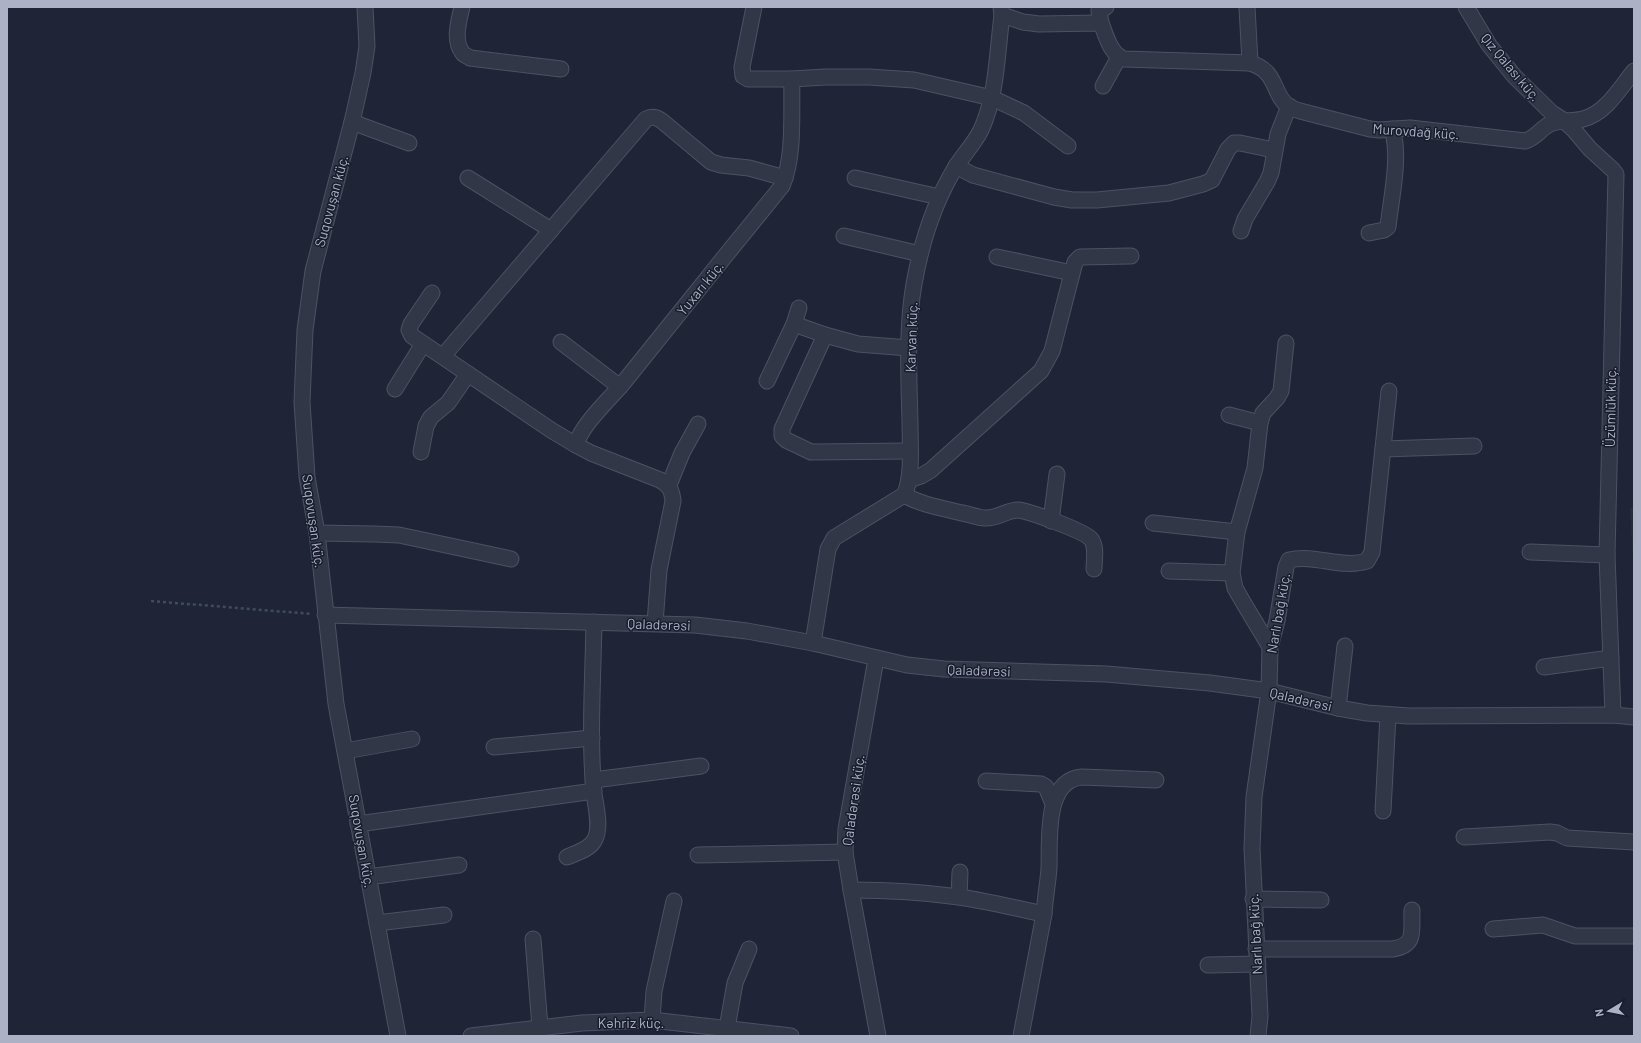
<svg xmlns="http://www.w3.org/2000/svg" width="1641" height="1043" font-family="Barlow,sans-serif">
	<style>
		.green { fill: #213138 }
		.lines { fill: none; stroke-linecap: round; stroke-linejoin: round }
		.minor-casing { stroke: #4d5163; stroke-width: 17 }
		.path { stroke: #3e4e56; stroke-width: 2.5; stroke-dasharray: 3 3; stroke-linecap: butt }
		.minor { stroke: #323748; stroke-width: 15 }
		.labels { text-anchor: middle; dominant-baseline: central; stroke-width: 3; stroke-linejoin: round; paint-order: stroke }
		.street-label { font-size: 14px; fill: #acb1c5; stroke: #181c2c }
	</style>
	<rect width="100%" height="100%" fill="#1f2437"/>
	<!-- green -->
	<polygon class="green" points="1630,508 1634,508 1634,577"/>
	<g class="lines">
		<!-- minor casing -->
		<g class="minor-casing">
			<g id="minor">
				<polyline points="365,7 367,46 363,73 352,122 313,271 305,330 302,402 307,477 317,533 336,704 398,1036"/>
				<path d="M 462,7 C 459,20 453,40 462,52 C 463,55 468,56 470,58 L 561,69"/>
				<polyline points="754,7 742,67 743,76 748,79 792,79"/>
				<polyline points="1247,7 1250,63"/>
				<polyline points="1466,7 1489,45 1515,77 1552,113 1563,120 1574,130 1590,149 1613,170 1616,174 1607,555 1613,715"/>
				<path d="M 1002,15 L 1023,22 L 1039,24 L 1101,23 C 1106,35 1110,54 1124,59 L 1250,63 C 1278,71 1272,94 1288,106 C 1292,108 1296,110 1300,111 L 1370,129 L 1379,130 L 1410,128 L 1525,141 C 1536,138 1540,129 1550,124 C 1561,119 1572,122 1583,119 C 1606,113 1620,88 1634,71"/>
				<polyline points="1101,23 1099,11 1106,7"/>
				<polyline points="1103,86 1119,57"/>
				<polyline points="352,122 409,143"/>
				<polyline points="956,166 973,175 1054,197 1072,200 1097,200 1169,193 1203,184 1212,180 1228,149 1234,143 1240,143 1274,150"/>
				<polyline points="468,178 551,230"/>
				<polyline points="855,178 939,197"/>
				<polyline points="1241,231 1245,219 1267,182 1271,173 1278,134 1289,106"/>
				<path d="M 1369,233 L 1384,230 L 1388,227 C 1391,198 1401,156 1392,129"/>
				<polyline points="844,236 920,254"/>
				<polyline points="997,257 1072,273"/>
				<polyline points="432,293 411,324 409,330 412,336 551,430 576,445"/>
				<polyline points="794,324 825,335 858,344 909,348"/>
				<polyline points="825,335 782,429 782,436 786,440 811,452 910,451"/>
				<polyline points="561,342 620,387"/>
				<path d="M 443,356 L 646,119 C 653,116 656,117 662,121 L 711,162 L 721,165 L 749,168 L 785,178"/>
				<polyline points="767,381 794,324 799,308"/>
				<polyline points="395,389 423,344"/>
				<polyline points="1229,415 1260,423"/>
				<polyline points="1383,449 1474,446"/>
				<polyline points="421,452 426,426 431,417 448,403 468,374"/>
				<polyline points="909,480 921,476 931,470 1041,371 1052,351 1075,262 1080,257 1131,256"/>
				<polyline points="669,485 682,453 698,424"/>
				<path d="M 904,495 C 922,505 942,508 962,513 C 969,514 978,518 985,518 C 997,519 1007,510 1018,510 C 1029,511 1084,531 1091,539 C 1097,547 1094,560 1094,569"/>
				<polyline points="1051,521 1057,474"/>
				<polyline points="1153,523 1237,532"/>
				<polyline points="317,533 374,534 399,535 511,559"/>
				<polyline points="1530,552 1607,555"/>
				<polyline points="1169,571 1232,573"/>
				<polyline points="325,615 695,625 747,631 813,643 907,665 944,669 1106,674 1210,683 1269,691 1338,708 1367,713 1409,716 1613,715 1634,717"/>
				<path d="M 655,623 L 659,570 L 673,501 C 672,490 669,485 660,480 L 591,453 L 576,445 C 581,425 610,399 624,382 C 676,317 729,251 782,186 C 795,156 791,112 792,79 L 825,77 L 869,77 L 914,80 L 992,98 L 1024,113 L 1068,146"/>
				<path d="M 813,643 L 828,549 L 834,538 L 904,495 C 913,479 910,442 910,423 C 909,377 906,330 914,284 C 921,244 934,203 955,168 C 963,155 974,144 981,130 C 997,95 997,53 1002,15 L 1001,7"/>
				<polyline points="1270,647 1243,602 1235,588 1232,573 1237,532 1255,468 1260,423 1263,413 1277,398 1281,391 1286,343"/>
				<polyline points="876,659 846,829 845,852 851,890 878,1036"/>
				<polyline points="1544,667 1611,658"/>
				<polyline points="1338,708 1345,646"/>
				<polyline points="494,747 592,738"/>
				<polyline points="345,751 412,739"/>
				<polyline points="594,780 701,766"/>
				<polyline points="986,781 1041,784 1046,787 1053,804"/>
				<polyline points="1383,811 1388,715"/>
				<polyline points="358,824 594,791"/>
				<polyline points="1464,837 1550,832 1557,833 1567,838 1634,842"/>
				<polyline points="698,855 845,852"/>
				<path d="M 567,857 C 576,853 591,849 595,839 C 601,827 596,807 594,794 C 589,737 593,679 594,622"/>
				<polyline points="368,877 459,865"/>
				<path d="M 851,890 C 887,890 923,892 959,897 C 987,901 1015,908 1044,914 L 1021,1036"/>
				<polyline points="959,897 960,872"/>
				<polyline points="1253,899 1321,900"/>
				<path d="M 1044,914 C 1045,898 1048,883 1049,868 C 1050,840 1044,780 1082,777 L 1156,780"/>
				<polyline points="377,923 444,915"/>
				<polyline points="1493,929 1543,925 1575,936 1634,936"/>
				<polyline points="533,939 540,1027"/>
				<path d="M 1256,949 L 1393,949 C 1417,945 1411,931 1412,910"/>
				<polyline points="1208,965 1258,964"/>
				<polyline points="652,1020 654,991 674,901"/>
				<polyline points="727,1028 735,983 749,949"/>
				<polyline points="471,1036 582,1023 652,1020 791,1036"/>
				<path d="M 1258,1036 L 1260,1016 L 1252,848 L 1254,797 L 1269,691 L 1270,647 L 1277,621 L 1286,567 L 1289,560 C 1315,554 1342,569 1367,561 L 1372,552 L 1389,391"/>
			</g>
		</g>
		<!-- path -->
		<polyline class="path" points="151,601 312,614"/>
		<!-- minor -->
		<use href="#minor" class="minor"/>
	</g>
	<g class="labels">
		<!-- street labels -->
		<g class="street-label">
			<text transform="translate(1511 67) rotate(50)">Qız Qalası küç.</text>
			<text transform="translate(1416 131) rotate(4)">Murovdağ küç.</text>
			<text transform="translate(331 201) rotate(-75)">Suqovuşan küç.</text>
			<text transform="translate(700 288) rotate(-51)">Yuxarı küç.</text>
			<text transform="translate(911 337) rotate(-88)">Karvan küç.</text>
			<text transform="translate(1610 407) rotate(-89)">Üzümlük küç.</text>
			<text transform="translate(314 521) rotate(82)">Suqovuşan küç.</text>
			<text transform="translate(1278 613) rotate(-80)">Narlı bağ küç.</text>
			<text transform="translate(659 624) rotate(2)">Qaladərəsi</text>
			<text transform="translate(979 670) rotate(2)">Qaladərəsi</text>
			<text transform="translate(1301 699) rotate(13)">Qaladərəsi</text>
			<text transform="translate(853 800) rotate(-82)">Qaladərəsi küç.</text>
			<text transform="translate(362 841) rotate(80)">Suqovuşan küç.</text>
			<text transform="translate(1255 934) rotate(-93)">Narlı bağ küç.</text>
			<text x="631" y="1022">Kəhriz küç.</text>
		</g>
	</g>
	<!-- border -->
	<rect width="1641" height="1043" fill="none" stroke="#acb1c5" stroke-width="16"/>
	<!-- north arrow -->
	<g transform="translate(1609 1011) rotate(260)" stroke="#181c2c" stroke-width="3" paint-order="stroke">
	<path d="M0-3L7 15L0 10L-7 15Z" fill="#acb1c5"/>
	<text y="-6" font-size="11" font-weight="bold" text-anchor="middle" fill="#acb1c5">N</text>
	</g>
</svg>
